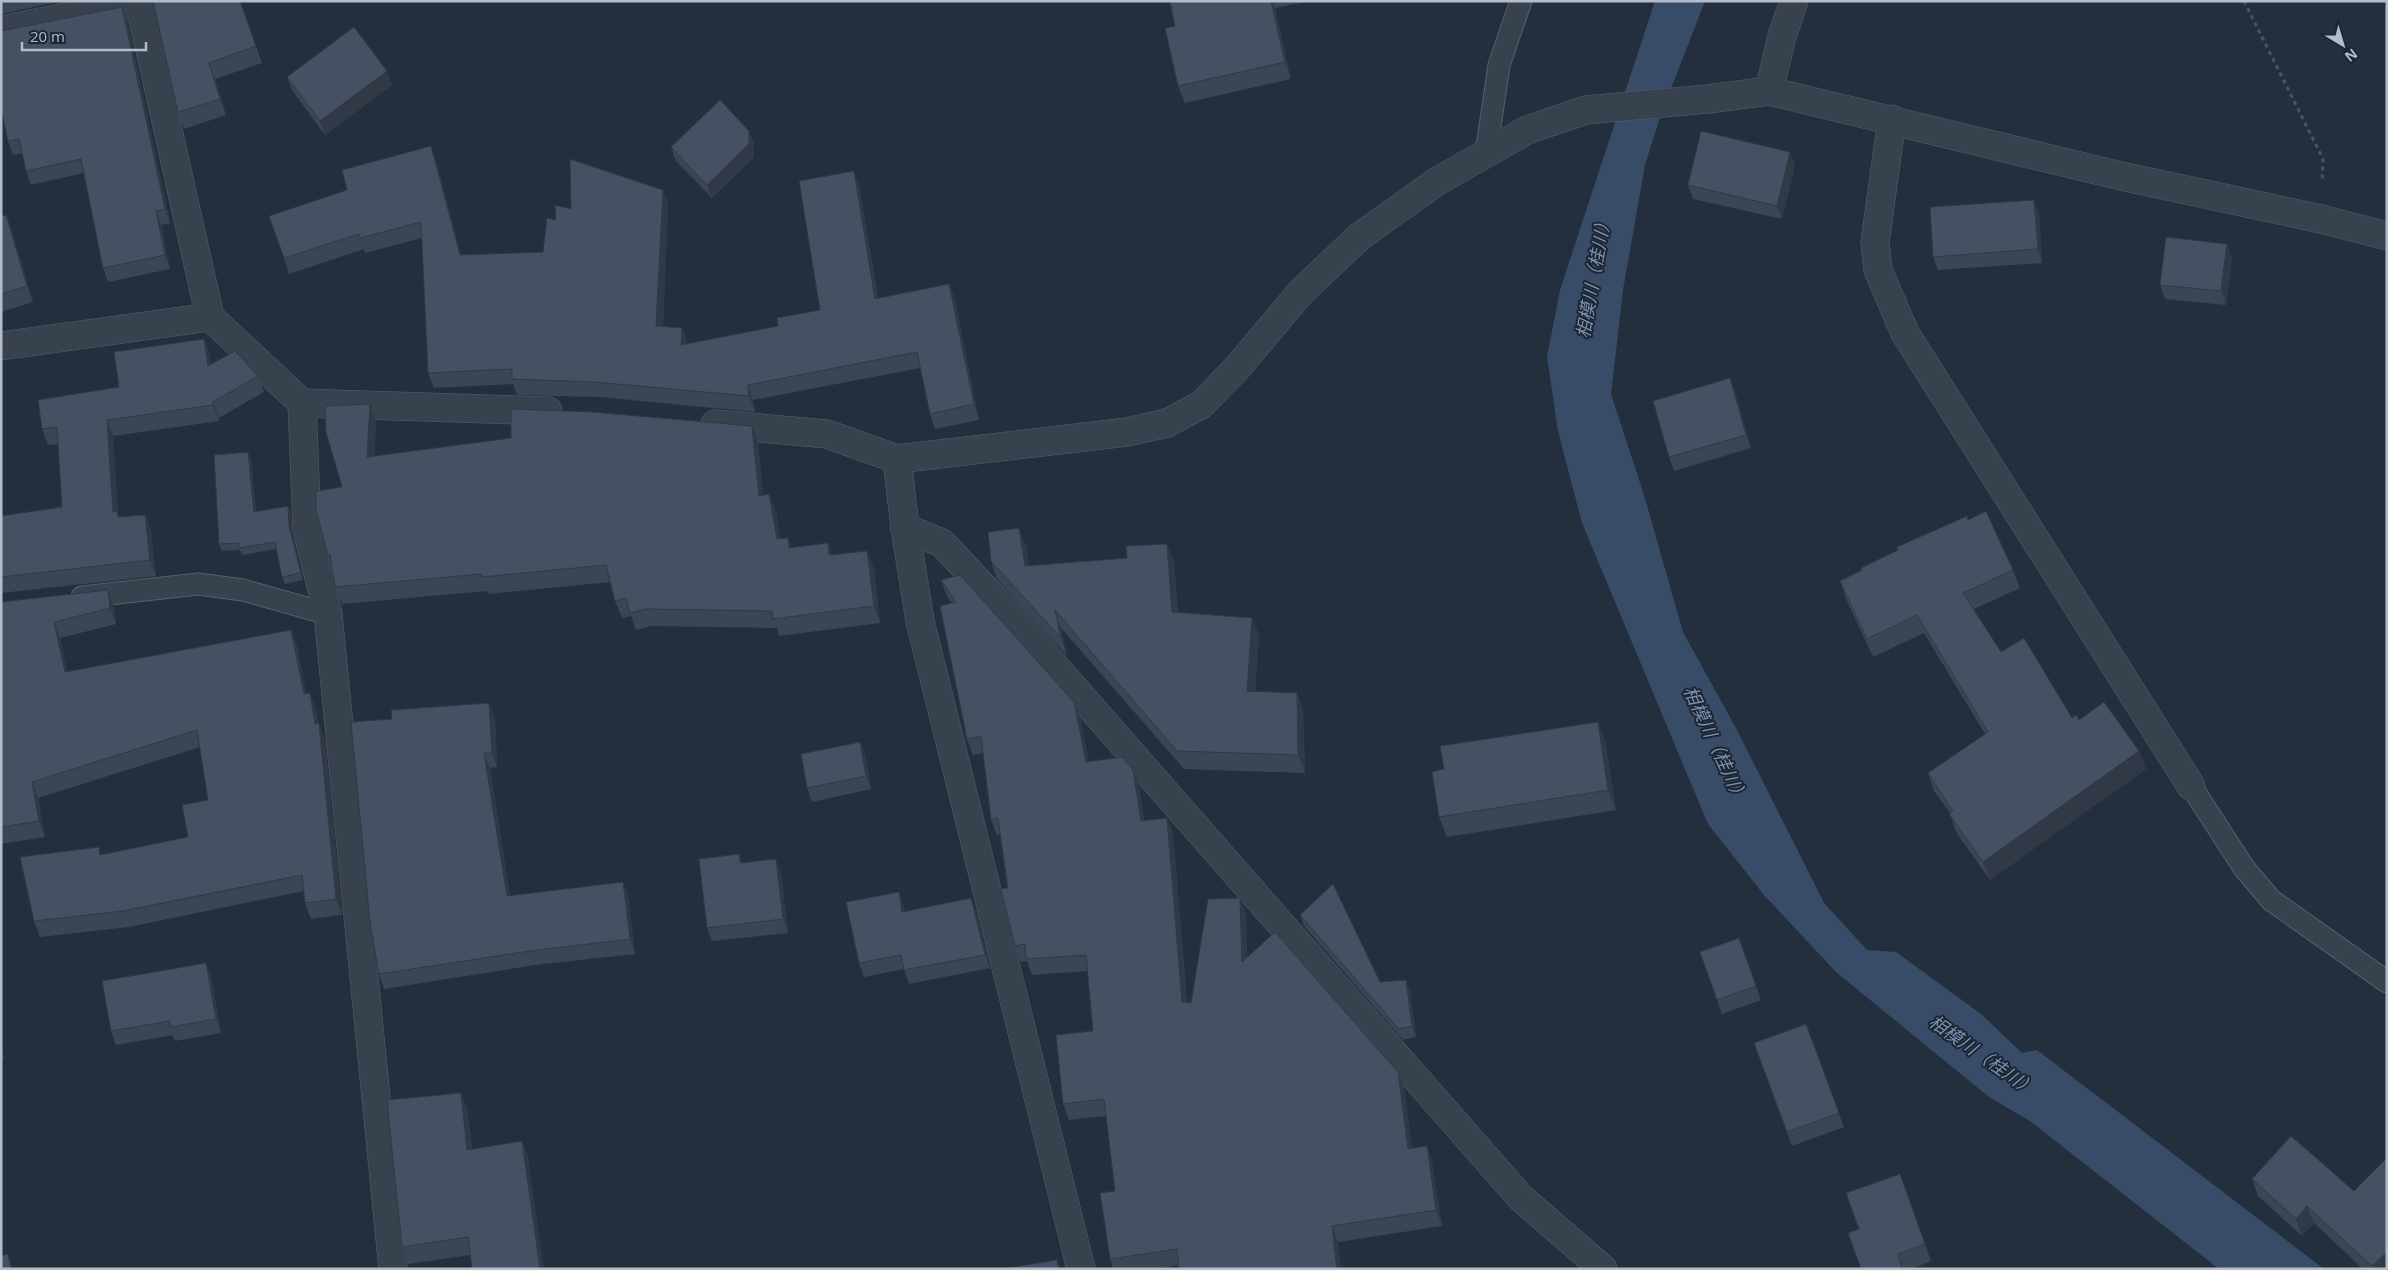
<svg xmlns="http://www.w3.org/2000/svg" width="2388" height="1270" font-family="'Open Sans','Noto Sans JP',sans-serif">
	<style>
		.water { fill: #394c67 }
		.lines { fill: none; stroke-linecap: round; stroke-linejoin: round }
		.service-casing { stroke: #565f6c; stroke-width: 23 }
		.minor-casing { stroke: #565f6c; stroke-width: 29 }
		.path { stroke: #44595c; stroke-width: 3; stroke-dasharray: 4 4; stroke-linecap: butt }
		.service { stroke: #38414e; stroke-width: 21 }
		.minor { stroke: #38414e; stroke-width: 28 }
		.wall { fill: #3b4654 }
		.shaded-wall { fill: #303945 }
		.building { fill: #455162; stroke: #303945 }
		.labels { text-anchor: middle; dominant-baseline: central; stroke-width: 4; stroke-linejoin: round; paint-order: stroke }
		.water-label { font-size: 18px; font-style: italic; fill: #7c92b1; stroke: #1d2633 }
	</style>
	<rect width="100%" height="100%" fill="#242f3e"/>
	<!-- water -->
	<polygon class="water" points="1655,1 1705,1 1660,117 1645,165 1623,290 1611,394 1644,495 1683,632 1737,730 1824,903 1867,950 1896,952 1981,1014 2022,1053 2037,1050 2324,1269 2219,1269 2030,1121 1989,1097 1836,972 1764,895 1708,824 1582,523 1558,431 1547,357 1560,290"/>
	<g class="lines">
		<!-- service casing -->
		<g class="service-casing">
			<g id="service">
				<polyline points="1486,154 1499,65 1521,1"/>
				<polyline points="82,597 198,584 243,590 328,614"/>
				<polyline points="2191,786 2244,868 2271,900 2387,982"/>
			</g>
		</g>
		<!-- minor casing -->
		<g class="minor-casing">
			<g id="minor">
				<polyline points="139,1 210,317 302,403 548,411"/>
				<polyline points="1,30 139,2"/>
				<polyline points="1769,91 1782,36 1794,1"/>
				<polyline points="1892,119 1875,242 1878,270 1905,333 2191,786"/>
				<polyline points="1,346 210,317"/>
				<polyline points="302,403 307,529 328,614 393,1269"/>
				<polyline points="715,424 827,434 897,459 1127,432 1167,423 1201,405 1237,368 1301,292 1359,237 1436,182 1527,130 1586,110 1708,99 1769,91 2121,176 2321,219 2387,236"/>
				<polyline points="897,459 905,528 920,621 1081,1269"/>
				<polyline points="905,528 942,543 1017,623 1520,1197 1603,1269"/>
			</g>
		</g>
		<!-- path -->
		<polyline class="path" points="2244,1 2323,159 2322,182"/>
		<!-- service -->
		<use href="#service" class="service"/>
		<!-- minor -->
		<use href="#minor" class="minor"/>
	</g>
	<!-- wall -->
	<g class="wall">
		<polygon points="1,1 62,1 1,14"/>
		<polygon points="240,1 262,63 215,79 226,115 184,129 178,112"/>
		<polygon points="1170,1 1310,1 1275,8 1291,79 1185,103 1178,86 1175,26"/>
		<polygon points="127,20 170,223 161,225 170,269 108,282 103,268 84,173 31,185 26,171 22,153 13,155 8,141"/>
		<polygon points="387,71 392,85 325,135 292,90 287,77"/>
		<polygon points="749,131 754,144 754,157 712,198 676,161 671,147"/>
		<polygon points="436,161 461,255 543,252 556,220 571,209 663,190 668,205 663,326 682,328 688,344 778,326 820,310 859,186 878,298 949,284 955,299 979,420 935,429 930,414 920,368 753,400 755,412 600,397 517,395 513,384 434,388 428,373 422,238 365,253 364,249 289,274 284,258"/>
		<polygon points="1795,165 1782,219 1693,199 1688,185"/>
		<polygon points="2039,213 2042,263 1938,270 1933,257"/>
		<polygon points="6,215 12,231 33,302 1,312 1,216"/>
		<polygon points="2232,257 2226,305 2165,299 2160,285"/>
		<polygon points="204,339 210,355 211,364 258,376 264,392 219,418 219,421 113,436 118,515 119,517 145,515 151,531 156,576 1,593 1,516 62,507 58,444 48,445 42,429"/>
		<polygon points="1730,378 1735,392 1751,448 1674,471 1669,457"/>
		<polygon points="370,404 376,421 374,456 758,443 763,495 776,512 780,539 792,548 832,555 874,568 880,623 779,636 777,628 651,626 636,630 631,616 622,618 615,601 611,582 488,594 487,591 342,604 335,587 332,569 328,555 342,487"/>
		<polygon points="248,452 251,459 256,512 288,506 291,513 292,533 303,580 285,584 282,577 276,549 242,555 240,550 222,551 219,544"/>
		<polygon points="1968,520 2013,570 2020,588 1974,609 2001,652 2072,718 2079,720 2139,751 2146,769 1990,880 1956,832 1950,813 1934,791 1928,773 1985,734 1924,633 1873,657 1846,599 1840,581"/>
		<polygon points="1026,546 1029,565 1174,562 1178,612 1252,618 1259,636 1255,692 1297,693 1303,711 1305,773 1184,769 1061,628 1067,656 997,579 991,561"/>
		<polygon points="941,580 1080,718 1089,762 1133,770 1139,786 1144,820 1167,818 1173,834 1187,1002 1191,1003 1246,914 1247,958 1398,1072 1404,1088 1412,1148 1427,1146 1432,1162 1442,1226 1338,1242 1341,1269 1179,1269 1179,1265 1156,1269 1113,1269 1110,1259 1115,1191 1106,1116 1069,1120 1063,1104 1093,1031 1087,971 1032,975 1027,961 1021,962 1015,946 1000,835 997,835 991,819 983,753 973,755 967,739 952,603 947,596"/>
		<polygon points="1,602 114,606 116,624 60,638 67,672 291,630 297,646 306,694 316,709 318,723 325,740 342,915 311,919 305,903 304,891 129,927 40,937 34,921 102,855 188,837 208,800 200,747 38,798 45,837 1,844"/>
		<polygon points="489,703 495,718 497,767 490,768 510,896 623,882 628,897 635,954 535,965 384,989 379,974 392,719"/>
		<polygon points="1598,722 1605,741 1616,810 1447,837 1439,817 1444,769"/>
		<polygon points="860,742 865,755 871,789 812,802 807,788"/>
		<polygon points="739,854 742,863 781,873 788,933 712,941 707,928"/>
		<polygon points="899,892 905,911 976,911 990,968 909,984 904,969 864,977 859,963"/>
		<polygon points="1300,915 1380,982 1410,991 1416,1037 1403,1040 1304,926"/>
		<polygon points="1739,938 1761,1000 1722,1014 1700,952"/>
		<polygon points="206,963 211,977 221,1033 175,1041 173,1035 116,1045 111,1031"/>
		<polygon points="1806,1024 1844,1127 1792,1146 1754,1043"/>
		<polygon points="1,1041 4,1060 1,1060"/>
		<polygon points="461,1093 467,1109 472,1149 522,1141 528,1157 470,1255 408,1264 402,1247"/>
		<polygon points="1900,1174 1931,1261 1911,1269 1861,1269"/>
		<polygon points="2252,1179 2354,1191 2387,1269 2363,1269 2314,1223 2302,1236 2258,1196"/>
	</g>
	<!-- shaded-wall -->
	<g class="shaded-wall">
		<polygon points="1271,1 1272,1 1275,8 1291,79 1285,62"/>
		<polygon points="122,7 127,20 170,223 165,209"/>
		<polygon points="209,63 215,79 226,115 220,99"/>
		<polygon points="387,71 392,85 325,135 320,121"/>
		<polygon points="749,131 754,144 754,157 712,198 707,185"/>
		<polygon points="431,146 436,161 465,270 460,255"/>
		<polygon points="1790,152 1795,165 1782,219 1777,206"/>
		<polygon points="854,171 859,186 880,314 875,299"/>
		<polygon points="663,190 668,205 662,341 656,326"/>
		<polygon points="2034,200 2039,213 2042,263 2038,249"/>
		<polygon points="156,211 161,225 170,269 165,255"/>
		<polygon points="6,215 12,231 33,302 27,286"/>
		<polygon points="2227,244 2232,257 2226,305 2221,291"/>
		<polygon points="949,284 955,299 979,420 974,404"/>
		<polygon points="682,328 688,343 686,360 681,345"/>
		<polygon points="204,339 210,355 214,383 208,366"/>
		<polygon points="1730,378 1735,392 1751,448 1746,435"/>
		<polygon points="748,385 753,400 755,412 749,396"/>
		<polygon points="213,402 219,418 219,421 213,405"/>
		<polygon points="370,404 376,421 374,474 367,457"/>
		<polygon points="107,420 113,436 118,515 123,528 113,512"/>
		<polygon points="752,426 758,443 765,513 759,496"/>
		<polygon points="248,452 251,459 256,519 254,512"/>
		<polygon points="769,494 776,512 783,556 777,539"/>
		<polygon points="288,506 291,513 292,533 303,580 301,573 289,526"/>
		<polygon points="145,515 151,531 156,576 150,560"/>
		<polygon points="1019,528 1026,546 1031,584 1025,566"/>
		<polygon points="788,538 794,555 789,548"/>
		<polygon points="828,543 834,560 829,555"/>
		<polygon points="1167,544 1174,562 1179,630 1172,612"/>
		<polygon points="867,551 874,568 880,623 874,606"/>
		<polygon points="108,590 114,606 116,624 110,608"/>
		<polygon points="1055,610 1061,628 1067,656 1061,638"/>
		<polygon points="1252,618 1259,636 1254,709 1247,691"/>
		<polygon points="54,622 60,638 70,689 65,672"/>
		<polygon points="291,630 297,646 310,710 304,694"/>
		<polygon points="310,693 316,709 320,732 319,723 325,740 342,915 336,899 315,724"/>
		<polygon points="1297,693 1303,711 1305,773 1298,755"/>
		<polygon points="1074,702 1080,718 1092,778 1086,762"/>
		<polygon points="489,703 495,718 497,767 492,753"/>
		<polygon points="1598,722 1605,741 1616,810 1608,790"/>
		<polygon points="860,742 865,755 871,789 866,776"/>
		<polygon points="2139,751 2146,769 1990,880 1983,862"/>
		<polygon points="484,753 490,768 512,911 507,896"/>
		<polygon points="1133,770 1139,786 1146,837 1141,821"/>
		<polygon points="32,782 38,798 45,837 39,821"/>
		<polygon points="1167,818 1173,834 1188,1018 1182,1002"/>
		<polygon points="776,859 781,873 788,933 783,919"/>
		<polygon points="623,882 628,897 635,954 630,939"/>
		<polygon points="899,892 904,906 908,925 902,912"/>
		<polygon points="971,898 976,911 990,968 985,955"/>
		<polygon points="1240,898 1246,914 1248,978 1242,962"/>
		<polygon points="206,963 211,977 221,1033 216,1019"/>
		<polygon points="1406,980 1410,991 1416,1037 1412,1026"/>
		<polygon points="1,1041 4,1060 1,1053"/>
		<polygon points="1398,1072 1404,1088 1414,1165 1408,1149"/>
		<polygon points="461,1093 467,1109 473,1167 467,1150"/>
		<polygon points="522,1141 528,1157 544,1269 540,1269"/>
		<polygon points="1427,1146 1432,1162 1442,1226 1436,1210"/>
		<polygon points="2307,1206 2314,1223 2302,1236 2296,1219"/>
		<polygon points="1332,1226 1338,1242 1341,1269 1337,1269"/>
		<polygon points="2387,1252 2387,1269 2373,1269 2372,1266"/>
		<polygon points="8,1254 13,1268 13,1269 11,1269"/>
	</g>
	<!-- building -->
	<g class="building">
		<polygon points="153,1 240,1 256,46 209,63 220,99 178,112"/>
		<polygon points="1170,1 1271,1 1285,62 1178,86 1165,28 1175,26"/>
		<polygon points="122,7 165,209 156,211 165,255 103,268 81,159 26,171 19,139 8,141 1,108 1,31"/>
		<polygon points="354,27 387,71 320,121 287,77"/>
		<polygon points="720,100 749,131 749,144 707,185 671,147"/>
		<polygon points="1701,131 1790,152 1777,206 1688,185"/>
		<polygon points="431,146 460,255 543,252 547,218 556,220 555,205 571,209 570,159 663,190 656,326 682,328 681,345 778,326 777,318 820,310 799,181 854,171 875,299 949,284 974,404 930,414 917,352 748,385 749,396 595,382 512,379 512,369 428,373 421,222 360,238 359,234 284,258 269,216 347,190 342,170"/>
		<polygon points="2034,200 2038,249 1933,257 1930,207"/>
		<polygon points="6,215 27,286 1,294 1,216"/>
		<polygon points="2166,237 2227,244 2221,291 2160,285"/>
		<polygon points="204,339 208,366 235,351 258,376 213,402 213,405 107,420 113,512 117,511 118,517 145,515 150,560 1,577 1,516 62,507 57,427 42,429 38,400 119,387 114,352"/>
		<polygon points="1730,378 1746,435 1669,457 1653,401"/>
		<polygon points="370,404 367,457 511,438 511,409 592,412 752,426 759,496 769,494 777,539 788,538 789,548 828,543 829,555 867,551 874,606 773,619 772,611 645,609 630,613 626,598 615,601 606,565 482,577 482,574 335,587 330,555 328,555 316,510 316,491 342,487 326,432 325,406"/>
		<polygon points="248,452 254,512 288,506 289,526 301,573 282,577 275,542 239,548 239,543 219,544 214,455"/>
		<polygon points="1986,511 2013,570 1963,593 2001,652 2024,638 2072,718 2076,715 2079,720 2104,702 2139,751 1983,862 1949,814 1953,811 1928,773 1988,732 1917,615 1867,639 1840,581 1862,570 1861,568 1898,550 1897,547 1967,516 1968,520"/>
		<polygon points="1019,528 1025,566 1127,558 1126,546 1167,544 1172,612 1252,618 1247,691 1297,693 1298,755 1177,751 1055,610 1061,638 991,561 988,532"/>
		<polygon points="960,575 1074,702 1086,762 1122,757 1133,770 1141,821 1167,818 1182,1002 1191,1003 1208,899 1240,898 1242,962 1275,932 1398,1072 1408,1149 1427,1146 1436,1210 1332,1226 1337,1269 1179,1269 1177,1249 1110,1259 1100,1193 1115,1191 1104,1099 1063,1104 1056,1035 1093,1031 1086,955 1026,959 1025,944 1015,946 1001,889 1008,888 998,818 991,819 981,736 967,739 940,606 956,602 941,580"/>
		<polygon points="108,590 110,608 54,622 65,672 291,630 304,694 310,693 315,724 319,723 336,899 305,903 302,875 123,911 34,921 20,857 99,847 100,855 188,837 182,805 208,800 197,730 32,782 39,821 1,827 1,602"/>
		<polygon points="489,703 492,753 484,753 507,896 623,882 630,939 530,951 379,974 370,922 351,722 392,719 391,710"/>
		<polygon points="1598,722 1608,790 1439,817 1432,772 1444,769 1440,746"/>
		<polygon points="860,742 866,776 807,788 801,754"/>
		<polygon points="739,854 740,863 776,859 783,919 707,928 699,859"/>
		<polygon points="1333,884 1380,982 1406,980 1412,1026 1399,1029 1300,915"/>
		<polygon points="899,892 902,912 971,898 985,955 904,970 901,955 859,963 846,902"/>
		<polygon points="1739,938 1756,986 1717,1000 1700,952"/>
		<polygon points="206,963 216,1019 170,1027 170,1021 111,1031 102,981"/>
		<polygon points="1806,1024 1839,1113 1787,1132 1754,1043"/>
		<polygon points="461,1093 467,1150 522,1141 540,1269 472,1269 468,1237 402,1247 387,1100"/>
		<polygon points="2291,1136 2354,1191 2387,1158 2387,1252 2372,1266 2307,1206 2296,1219 2252,1179"/>
		<polygon points="1900,1174 1925,1244 1898,1254 1902,1269 1861,1269 1848,1233 1859,1229 1846,1193"/>
		<polygon points="8,1254 11,1269 1,1269 1,1256"/>
		<polygon points="1057,1260 1059,1269 1001,1269"/>
	</g>
	<g class="labels">
		<!-- water labels -->
		<g class="water-label">
			<text transform="translate(1593 276) rotate(-80)">相模川（桂川）</text>
			<text transform="translate(1716 744) rotate(65)">相模川（桂川）</text>
			<text transform="translate(1983 1055) rotate(35)">相模川（桂川）</text>
		</g>
	</g>
	<!-- border -->
	<rect width="2388" height="1270" fill="none" stroke="#b4bcc9" stroke-width="5"/>
	<!-- north arrow -->
	<g transform="translate(2343 45) rotate(142)" stroke="#1d2633" stroke-width="4" paint-order="stroke">
	<path d="M0-4L9 19L0 12L-9 19Z" fill="#b4bcc9"/>
	<text y="-8" font-size="14" font-weight="bold" text-anchor="middle" fill="#b4bcc9">N</text>
	</g>
	<!-- scale -->
	<path d="M22 42v8h124v-8" fill="none" stroke="#b4bcc9" stroke-width="2.5"/>
	<text x="30" y="42" font-size="15" fill="#b4bcc9" stroke="#1d2633" stroke-width="4" paint-order="stroke">20 m</text>
</svg>
